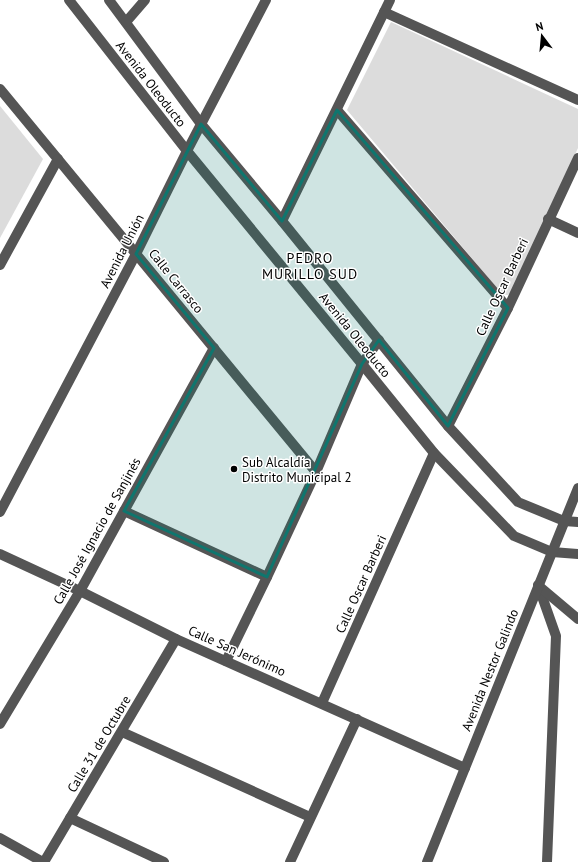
<svg xmlns="http://www.w3.org/2000/svg" width="578" height="862" font-family="'PT Sans',sans-serif">
	<style>
		.green { fill: #dcdcdc }
		.lines { fill: none; stroke-linecap: round; stroke-linejoin: round }
		.minor { stroke: #555; stroke-width: 10 }
		.marked { fill: #0f766e; fill-opacity: 0.2; stroke: #0f766e; stroke-width: 3; stroke-linejoin: round }
		.poi-dot { fill: #000; stroke: #fff; stroke-width: 1.5 }
		.labels { text-anchor: middle; dominant-baseline: central; stroke-width: 3; stroke-linejoin: round; paint-order: stroke }
		.street-label { font-size: 13px; fill: #000; stroke: #fff }
		.poi-label { font-size: 13px; fill: #000; stroke: #fff; text-anchor: start }
		.neighbourhood-label { font-size: 14px; letter-spacing: 1px; fill: #000; stroke: #fff }
	</style>
	<rect width="100%" height="100%" fill="#fff"/>
	<!-- green -->
	<g class="green">
		<polygon points="391,22 578,109 578,148 511,294 507,295 502,294 347,110"/>
		<polygon points="0,106 43,159 0,238"/>
	</g>
	<g class="lines">
		<!-- minor -->
		<g class="minor">
			<polyline points="69,0 187,151 362,364 434,453 514,536 552,552 578,554"/>
			<polyline points="109,0 201,124 282,221 448,426 518,502 564,521 578,522"/>
			<polyline points="384,12 578,100"/>
			<polyline points="126,22 145,0"/>
			<polyline points="0,89 316,472"/>
			<polyline points="337,110 508,308"/>
			<polyline points="548,219 578,233"/>
			<polyline points="282,221 390,0"/>
			<polyline points="0,265 58,159"/>
			<polyline points="448,426 508,308 578,158"/>
			<polyline points="124,511 267,577"/>
			<polyline points="0,512 136,254 187,151 266,0"/>
			<polyline points="0,554 80,591 176,639 465,768"/>
			<polyline points="538,585 556,636 547,862"/>
			<polyline points="540,587 578,619"/>
			<polyline points="226,661 267,577 316,472 362,364 379,340"/>
			<polyline points="322,703 434,453"/>
			<polyline points="0,724 80,591 214,348"/>
			<polyline points="122,732 310,817"/>
			<polyline points="70,818 164,862"/>
			<polyline points="0,838 43,862"/>
			<polyline points="44,862 176,639"/>
			<polyline points="290,862 357,719"/>
			<polyline points="427,862 578,488"/>
		</g>
	</g>
	<!-- marked area -->
	<path class="marked" d="M 337,110 L 508,308 L 448,426 L 379,340 L 362,364 L 267,577 L 124,511 L 214,348 L 136,254 L 201,124 L 282,221 Z"/>
	<!-- markers -->
	<circle class="poi-dot" cx="234" cy="469" r="4"/>
	<g class="labels">
		<!-- street labels -->
		<g class="street-label">
			<text transform="translate(151 84) rotate(52)">Avenida Oleoducto</text>
			<text transform="translate(122 251) rotate(-63)">Avenida Unión</text>
			<text transform="translate(176 281) rotate(51)">Calle Carrasco</text>
			<text transform="translate(502 287) rotate(-65)">Calle Oscar Barberi</text>
			<text transform="translate(355 335) rotate(51)">Avenida Oleoducto</text>
			<text transform="translate(97 531) rotate(-61)">Calle José Ignacio de Sanjinés</text>
			<text transform="translate(361 584) rotate(-66)">Calle Oscar Barberi</text>
			<text transform="translate(237 651) rotate(24)">Calle San Jerónimo</text>
			<text transform="translate(490 670) rotate(-68)">Avenida Nestor Galindo</text>
			<text transform="translate(99 744) rotate(-59)">Calle 31 de Octubre</text>
		</g>
		<!-- poi labels -->
		<g class="poi-label">
			<text x="242" y="462">Sub Alcaldía<tspan x="242" dy="15">Distrito Municipal 2</tspan></text>
		</g>
		<!-- neighbourhood labels -->
		<g class="neighbourhood-label">
			<text x="310" y="258">PEDRO<tspan x="310" dy="16">MURILLO SUD</tspan></text>
		</g>
	</g>
	<!-- north arrow -->
	<g transform="translate(542 36) rotate(344)" stroke="#ffffff" stroke-width="3" paint-order="stroke">
	<path d="M0-3L7 15L0 10L-7 15Z" fill="#000000"/>
	<text y="-6" font-size="11" font-weight="bold" text-anchor="middle" fill="#000000">N</text>
	</g>
</svg>
